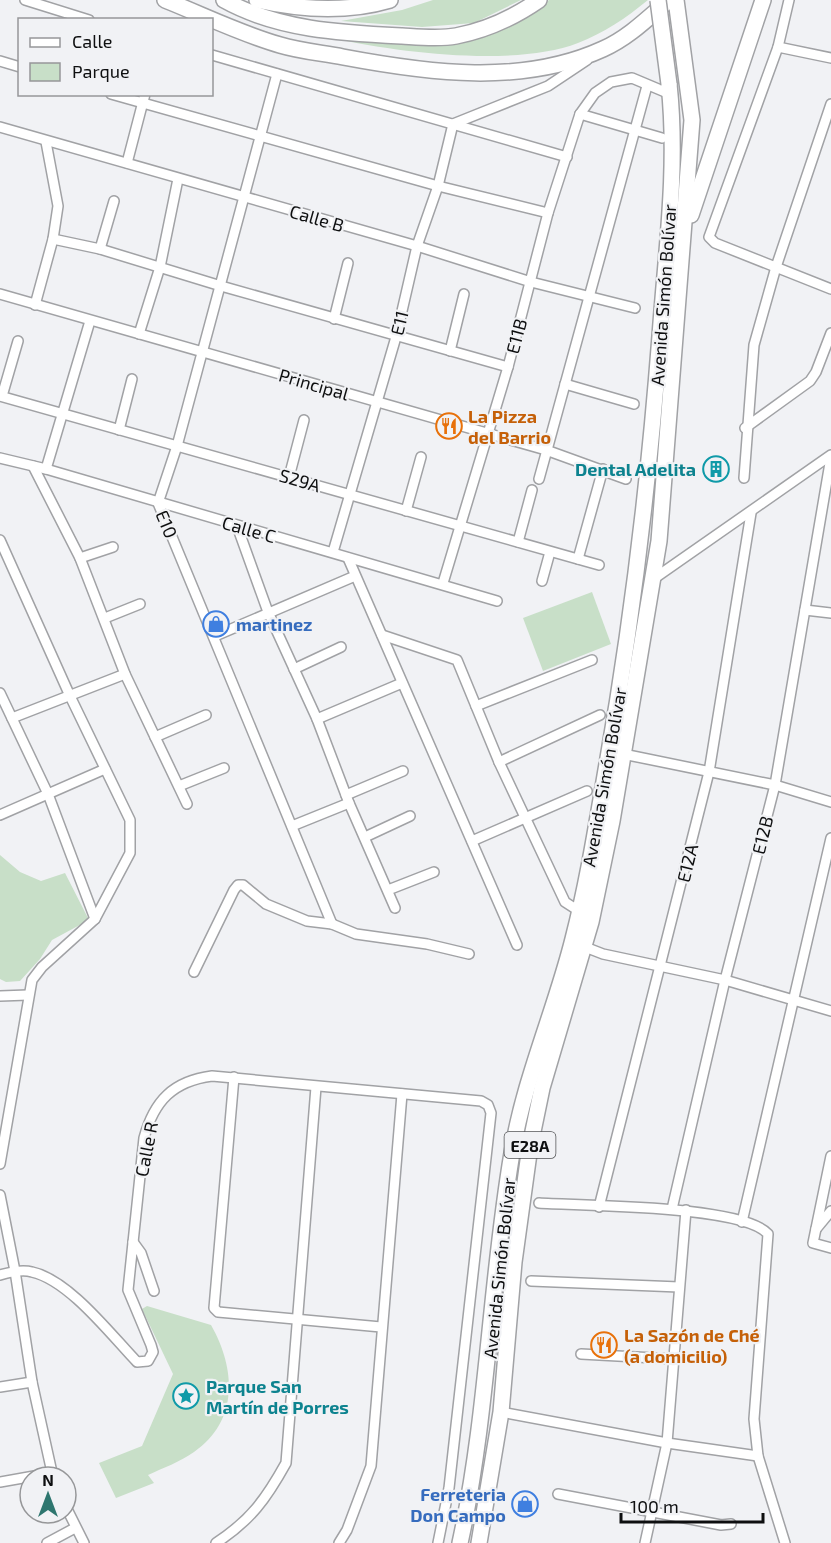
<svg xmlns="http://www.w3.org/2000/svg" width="831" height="1543" font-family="'Exo 2',sans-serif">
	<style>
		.green { fill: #c8dfc8 }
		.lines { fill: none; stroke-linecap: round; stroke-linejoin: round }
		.minor-casing { stroke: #a1a2a5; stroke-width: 12 }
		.primary-casing { stroke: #a1a2a5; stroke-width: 18 }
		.trunk-casing { stroke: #a1a2a5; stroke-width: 18 }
		.minor { stroke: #fff; stroke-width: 9 }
		.primary { stroke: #fff; stroke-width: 15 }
		.trunk { stroke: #fff; stroke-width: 15 }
		.trunk-bridge-casing { stroke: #a1a2a5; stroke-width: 18; stroke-linecap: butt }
		.trunk-bridge { stroke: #fff; stroke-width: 15 }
		.labels { text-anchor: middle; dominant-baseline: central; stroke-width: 4.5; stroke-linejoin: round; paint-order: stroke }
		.shield { fill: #f1f2f5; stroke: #525355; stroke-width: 1.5 }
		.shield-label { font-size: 16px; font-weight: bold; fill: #0e0f10 }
		.street-label { font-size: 18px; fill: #0e0f10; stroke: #f1f2f5 }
		.food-label { font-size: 18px; font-weight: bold; fill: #c56008; stroke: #f1f2f5; text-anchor: start }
		.culture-label { font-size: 18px; font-weight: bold; fill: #0d838f; stroke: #f1f2f5; text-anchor: end }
		.shop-label { font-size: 18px; font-weight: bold; fill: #366cbe; stroke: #f1f2f5; text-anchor: start }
	</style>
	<rect width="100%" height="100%" fill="#f1f2f5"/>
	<!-- green -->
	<g class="green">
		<polygon points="433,0 521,0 474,23 422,27 341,21 402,10"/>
		<path d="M 549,0 L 648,0 C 626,18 604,33 578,43 C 516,67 401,53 337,39 L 456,42 L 543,5 Z"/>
		<polygon points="592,592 611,644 543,671 523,618"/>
		<polygon points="0,855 20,872 41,881 65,873 89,920 52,940 40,959 20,981 6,982 0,979"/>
		<path d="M 147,1306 L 211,1325 C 236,1369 239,1421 194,1452 C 180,1462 163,1468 148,1475 L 154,1483 L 116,1498 L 99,1463 L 142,1446 L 173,1374 L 142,1309 Z"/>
	</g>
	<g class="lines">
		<!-- minor casing -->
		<g class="minor-casing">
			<g id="minor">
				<polyline points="25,0 89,20"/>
				<polyline points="789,0 778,47 709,237 715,243 831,289"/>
				<polyline points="778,47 831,58"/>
				<polyline points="212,55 567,157"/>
				<polyline points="0,61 20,67"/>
				<polyline points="277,74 177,446 158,503 332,924"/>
				<polyline points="111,94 438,186 548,213"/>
				<polyline points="580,114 662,138"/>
				<polyline points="0,127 417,246 531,282 635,308"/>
				<polyline points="127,163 145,94"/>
				<polyline points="53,239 100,249 221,286 508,367"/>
				<polyline points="100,249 114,201"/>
				<polyline points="0,294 546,450 626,479"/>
				<polyline points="35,305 53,239 58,206 46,142"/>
				<polyline points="334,319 348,263"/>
				<polyline points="139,334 160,267 178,179"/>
				<polyline points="450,351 464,294"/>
				<polyline points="565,384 634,404"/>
				<polyline points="0,396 599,565"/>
				<polyline points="2,396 18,341"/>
				<polyline points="745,428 810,381 816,372 831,333"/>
				<polyline points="119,430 132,379"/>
				<polyline points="0,458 46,469 497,601"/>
				<polyline points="33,466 80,558 125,674 187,804"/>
				<polyline points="46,469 90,321"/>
				<polyline points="289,477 304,420"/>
				<polyline points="744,478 754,345 776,267 831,104"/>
				<polyline points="539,479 647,86"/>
				<polyline points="406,511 421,457"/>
				<polyline points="237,526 268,612 317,719 349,803 395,908"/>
				<polyline points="0,540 70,696 130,820 130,853 95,919 42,967 32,980 0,1164"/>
				<polyline points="518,542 532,490"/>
				<polyline points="333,552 396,337 417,246 438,186 453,124 548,86 587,60"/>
				<polyline points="80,558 113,547"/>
				<polyline points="348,558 517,945"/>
				<polyline points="578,559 603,469"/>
				<polyline points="652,580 831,455"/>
				<polyline points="542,581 550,552"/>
				<polyline points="443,583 508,367 548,213 580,114 595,93 611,82 632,78 670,94"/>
				<polyline points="805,610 831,613"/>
				<polyline points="105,618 140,604"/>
				<polyline points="382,635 457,660 499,762 565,902 579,911"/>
				<polyline points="215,636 355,576"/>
				<polyline points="294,669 341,647"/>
				<polyline points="0,693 48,794 95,919"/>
				<polyline points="476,706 592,660"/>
				<polyline points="12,718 125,674"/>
				<polyline points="317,719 402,683"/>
				<polyline points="155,737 206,715"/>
				<polyline points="623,754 775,785 831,802"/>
				<polyline points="499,762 600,715"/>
				<polyline points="179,786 224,768"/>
				<polyline points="346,795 403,771"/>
				<polyline points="0,815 105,769"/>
				<polyline points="292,826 349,803"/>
				<polyline points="365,837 410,816"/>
				<polyline points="472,841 587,791"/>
				<polyline points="388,890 434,872"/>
				<polyline points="585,947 603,954 725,980 831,1011"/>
				<polyline points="194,972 234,890 238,885 243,885 266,904 307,921 332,924 356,934 427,944 469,954"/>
				<polyline points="0,996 28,995"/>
				<polyline points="234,1077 214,1308 218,1312 381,1327"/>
				<polyline points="831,1156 813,1243 831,1248"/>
				<polyline points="0,1195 15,1271 32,1382 53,1477"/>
				<path d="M 539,1203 C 581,1206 743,1205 768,1234 L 754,1419 L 758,1456 L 785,1543"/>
				<polyline points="599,1207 709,772 751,513"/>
				<polyline points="672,1209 725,980 775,785 831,457"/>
				<polyline points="742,1222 831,838"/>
				<polyline points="816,1229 831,1211"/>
				<polyline points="133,1242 141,1253 154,1291"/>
				<path d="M 0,1275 C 10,1272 22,1269 32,1272 C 69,1280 111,1335 137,1362 L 148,1361 L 153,1352 L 151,1345 L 128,1290 L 144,1138 C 154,1101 173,1081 212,1076 L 481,1101 L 488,1105 L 491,1113 L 449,1488 L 438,1543"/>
				<polyline points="531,1281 679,1287"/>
				<polyline points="581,1354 673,1359"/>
				<polyline points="0,1387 32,1382"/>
				<polyline points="501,1412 667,1443 758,1456"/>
				<polyline points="0,1482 51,1473"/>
				<polyline points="558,1494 721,1525 731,1524"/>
				<polyline points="66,1507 84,1543"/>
				<polyline points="47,1543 75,1528"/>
				<path d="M 216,1543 C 251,1520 266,1499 286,1463 L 316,1087"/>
				<polyline points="339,1543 347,1530 371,1466 402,1094"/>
				<polyline points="645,1543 667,1443 686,1210"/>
			</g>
		</g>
		<!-- primary casing -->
		<g class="primary-casing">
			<g id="primary">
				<path d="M 165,0 C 203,15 241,34 280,45 C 300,51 322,53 343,57 C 428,73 522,86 603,49 C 628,38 648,18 669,0"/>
				<path d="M 257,0 C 301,10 346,13 390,0"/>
			</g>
		</g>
		<!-- trunk casing -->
		<g class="trunk-casing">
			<g id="trunk">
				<path d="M 224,0 C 278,30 341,33 402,36 C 419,37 439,39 456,36 C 487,30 513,18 539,0"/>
				<polyline points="691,215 763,0"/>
				<path d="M 460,1543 C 488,1414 490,1282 512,1153 C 524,1079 555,1011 573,939 C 588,881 597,822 607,764 C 632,622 649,480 660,336 C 666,252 678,168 669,84"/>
				<polyline points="479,1543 501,1412 514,1262 530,1146 542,1088 591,922 612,821 659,541 692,120 676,0"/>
			</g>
		</g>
		<!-- minor -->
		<use href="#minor" class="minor"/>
		<!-- primary -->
		<use href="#primary" class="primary"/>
		<!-- trunk -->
		<use href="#trunk" class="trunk"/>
		<!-- trunk-bridge casing -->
		<g class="trunk-bridge-casing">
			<polyline id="trunk-bridge" points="658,0 669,84"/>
		</g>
		<!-- trunk-bridge -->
		<use href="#trunk-bridge" class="trunk-bridge"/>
	</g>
	<!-- icons -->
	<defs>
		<g id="restaurant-ring" transform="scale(1.35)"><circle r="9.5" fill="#f1f2f5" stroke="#e8710a" stroke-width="1.5"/><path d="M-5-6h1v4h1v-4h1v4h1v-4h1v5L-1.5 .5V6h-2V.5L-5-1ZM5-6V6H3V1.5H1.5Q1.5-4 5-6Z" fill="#e8710a"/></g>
		<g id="building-ring" transform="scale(1.35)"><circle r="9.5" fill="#f1f2f5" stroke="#0f9aa8" stroke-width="1.5"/><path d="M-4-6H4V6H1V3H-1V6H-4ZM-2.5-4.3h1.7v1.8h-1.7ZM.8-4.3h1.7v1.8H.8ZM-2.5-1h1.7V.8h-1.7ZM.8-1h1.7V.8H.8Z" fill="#0f9aa8"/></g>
		<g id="shop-ring" transform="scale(1.35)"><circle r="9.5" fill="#f1f2f5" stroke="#3f7fe0" stroke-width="1.5"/><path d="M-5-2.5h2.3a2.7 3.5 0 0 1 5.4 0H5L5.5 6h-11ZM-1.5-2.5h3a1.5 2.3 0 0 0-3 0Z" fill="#3f7fe0"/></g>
		<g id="sight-ring" transform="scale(1.35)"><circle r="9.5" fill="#f1f2f5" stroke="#0f9aa8" stroke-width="1.5"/><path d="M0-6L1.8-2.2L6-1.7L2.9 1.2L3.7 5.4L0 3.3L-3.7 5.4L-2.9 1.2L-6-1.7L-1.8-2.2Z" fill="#0f9aa8"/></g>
	</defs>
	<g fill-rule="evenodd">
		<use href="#restaurant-ring" x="449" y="426"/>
		<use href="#building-ring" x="716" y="469"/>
		<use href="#shop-ring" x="216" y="624"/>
		<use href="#restaurant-ring" x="604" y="1345"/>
		<use href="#sight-ring" x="186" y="1396"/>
		<use href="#shop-ring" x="525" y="1504"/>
	</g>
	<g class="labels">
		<!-- shield labels -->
		<rect class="shield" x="504.5" y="1132" width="51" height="26" rx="4.5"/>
		<g class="shield-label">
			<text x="530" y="1145">E28A</text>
		</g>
		<!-- street labels -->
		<g class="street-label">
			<text transform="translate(317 218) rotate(16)">Calle B</text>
			<text transform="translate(663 295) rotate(-86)">Avenida Simón Bolívar</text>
			<text transform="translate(399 323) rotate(-76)">E11</text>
			<text transform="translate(516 336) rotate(-75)">E11B</text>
			<text transform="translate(314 384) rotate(16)">Principal</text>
			<text transform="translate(300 480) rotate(16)">S29A</text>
			<text transform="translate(167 524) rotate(67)">E10</text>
			<text transform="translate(249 529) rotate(16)">Calle C</text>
			<text transform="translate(604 777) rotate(-80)">Avenida Simón Bolívar</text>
			<text transform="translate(762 835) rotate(-76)">E12B</text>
			<text transform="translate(687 863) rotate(-76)">E12A</text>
			<text transform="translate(146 1149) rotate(-79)">Calle R</text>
			<text transform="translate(499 1268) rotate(-84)">Avenida Simón Bolívar</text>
		</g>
		<!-- food labels -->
		<g class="food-label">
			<text x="468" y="416">La Pizza<tspan x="468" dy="21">del Barrio</tspan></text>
			<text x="624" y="1335">La Sazón de Ché<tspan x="624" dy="21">(a domicilio)</tspan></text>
		</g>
		<!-- culture labels -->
		<g class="culture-label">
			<text x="696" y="469">Dental Adelita</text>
			<text x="206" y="1386" text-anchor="start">Parque San<tspan x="206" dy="21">Martín de Porres</tspan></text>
		</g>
		<!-- shop labels -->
		<g class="shop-label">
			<text x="236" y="624">martinez</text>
			<text x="506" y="1494" text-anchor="end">Ferreteria<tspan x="506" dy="21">Don Campo</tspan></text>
		</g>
	</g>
	<!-- legend -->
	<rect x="18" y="18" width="195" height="78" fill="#f1f2f5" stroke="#969799" stroke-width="1.5"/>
	<rect x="30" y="38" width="30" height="9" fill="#ffffff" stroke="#969799" stroke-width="1.5"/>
	<text x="72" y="48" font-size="18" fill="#0e0f10">Calle</text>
	<rect x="30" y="63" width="30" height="18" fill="#c8dfc8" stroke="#969799" stroke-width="1.5"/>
	<text x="72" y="78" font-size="18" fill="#0e0f10">Parque</text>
	<!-- north arrow -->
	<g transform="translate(48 1495)"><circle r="28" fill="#f1f2f5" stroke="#969799" stroke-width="1.5"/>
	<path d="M0-4.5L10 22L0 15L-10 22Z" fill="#2e766f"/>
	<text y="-9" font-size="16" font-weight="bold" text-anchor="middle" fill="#0e0f10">N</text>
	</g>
	<!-- scale -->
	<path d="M621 1513v9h142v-9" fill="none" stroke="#0e0f10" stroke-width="3"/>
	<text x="630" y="1513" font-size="18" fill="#0e0f10" stroke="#f1f2f5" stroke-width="4.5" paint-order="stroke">100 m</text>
</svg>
